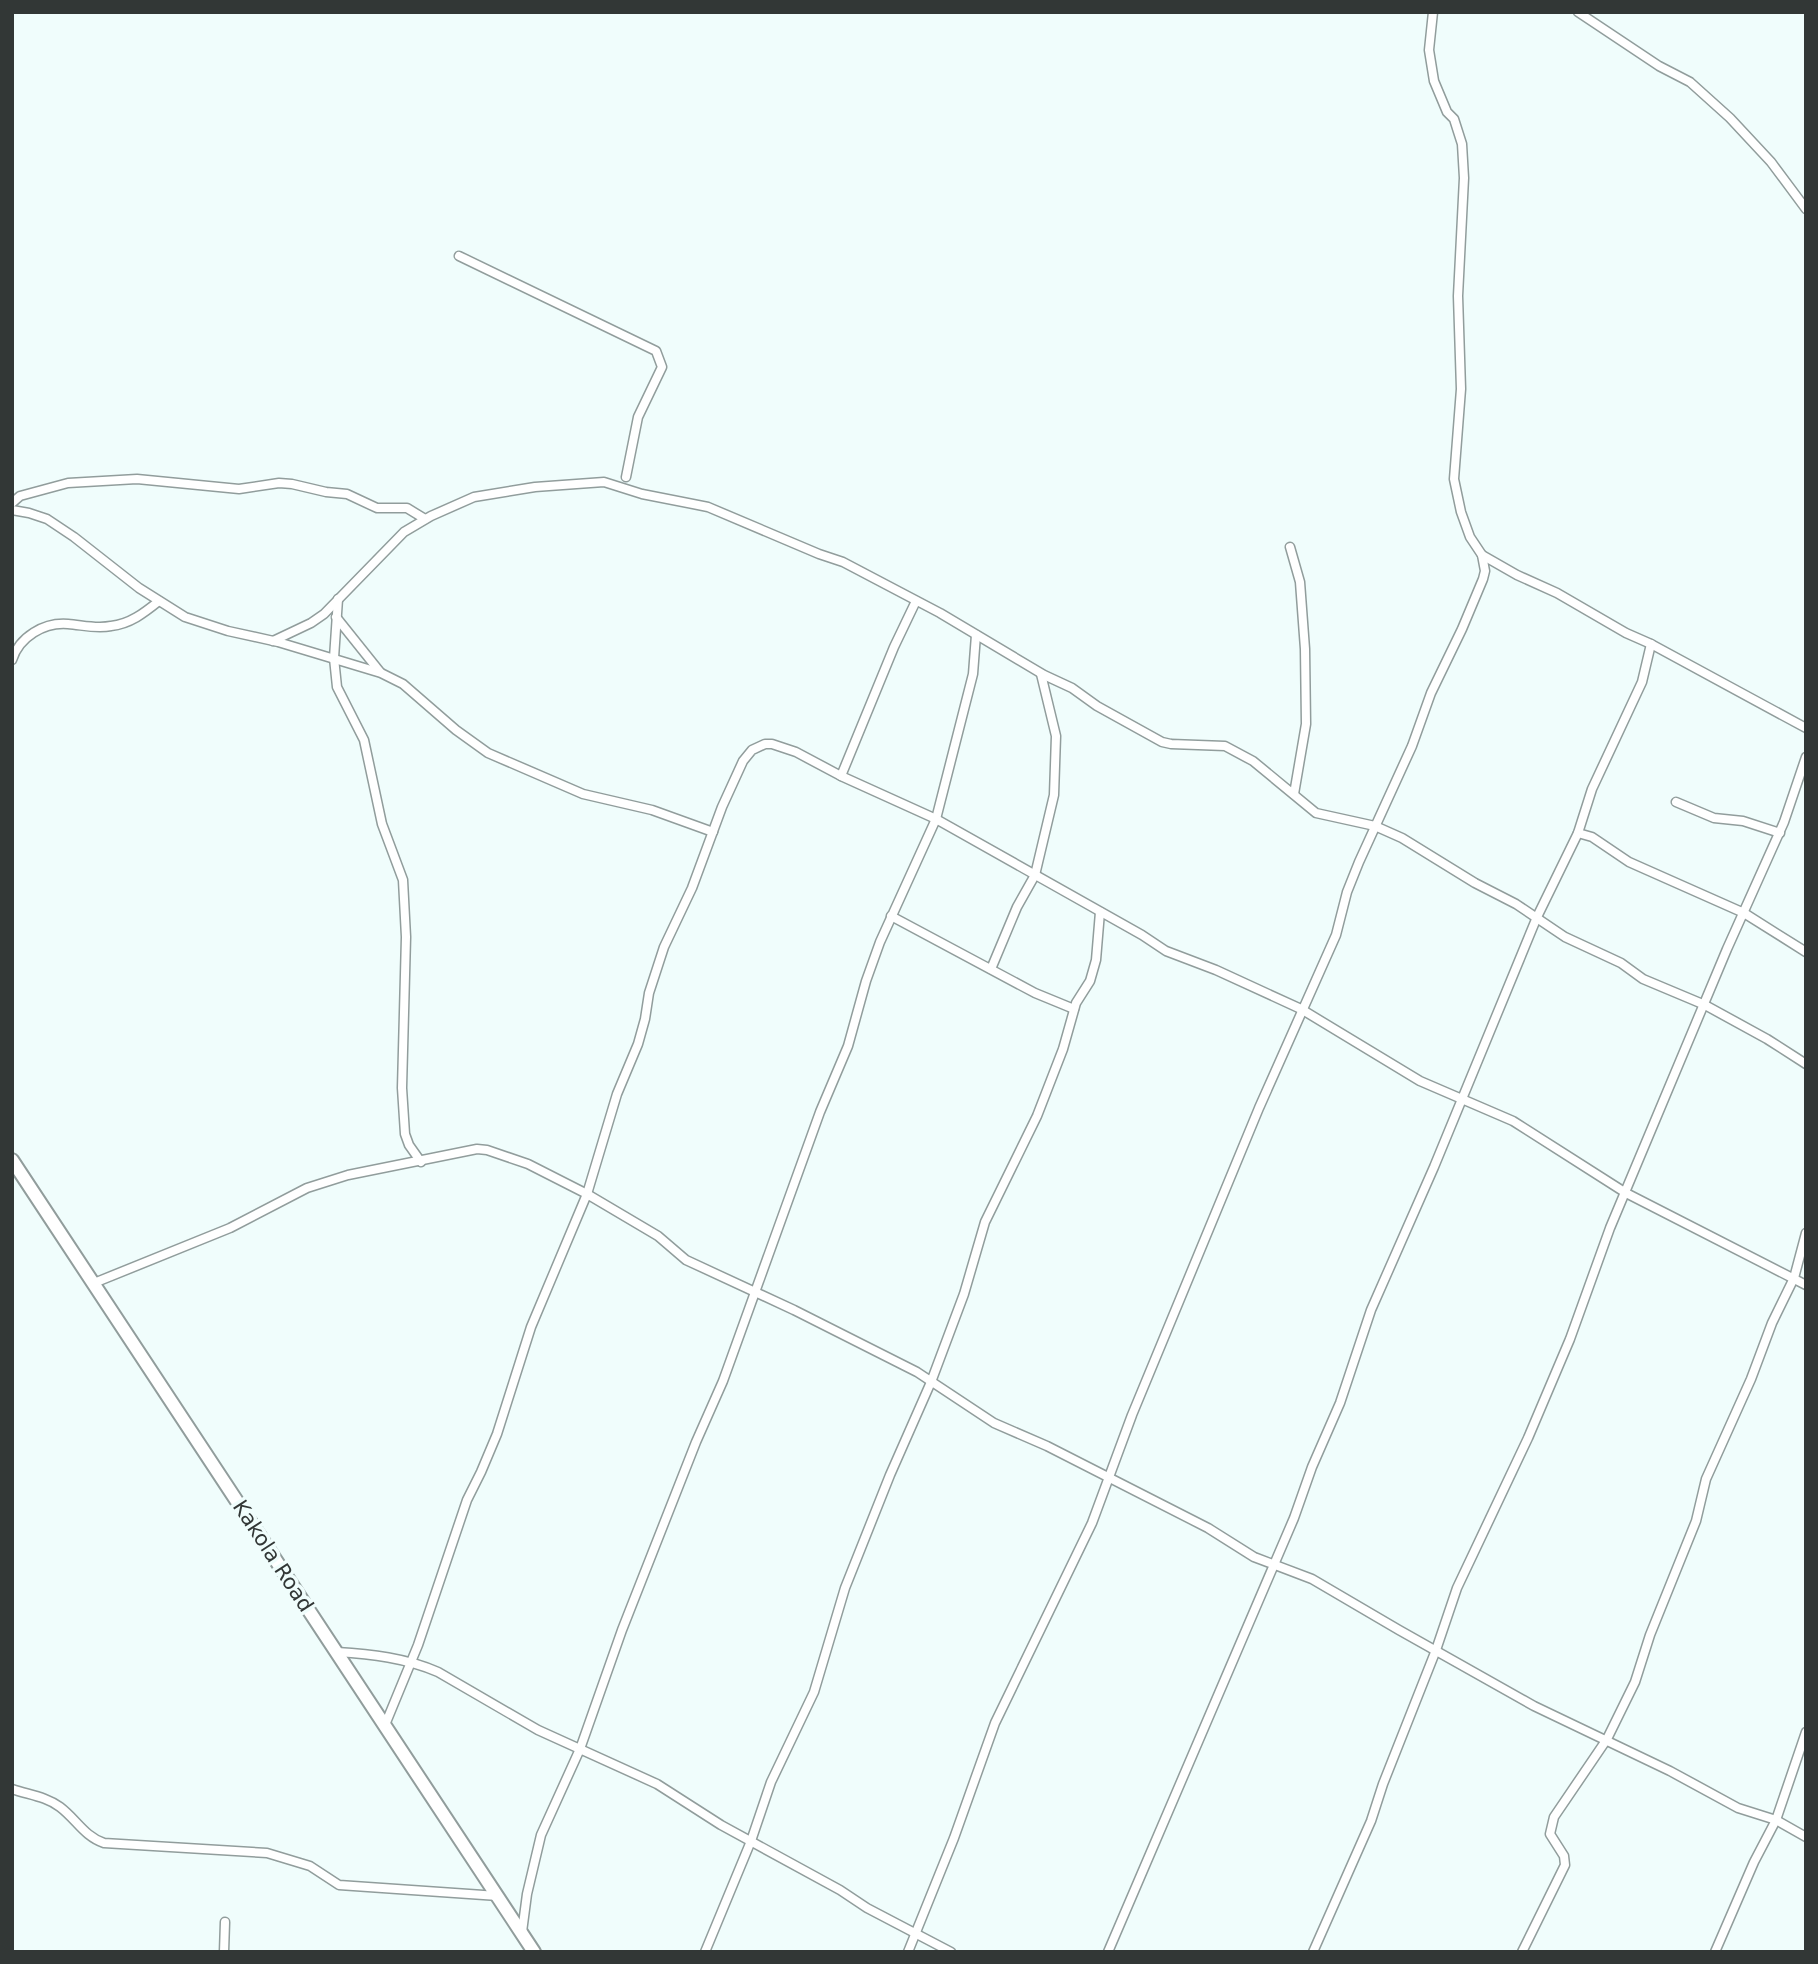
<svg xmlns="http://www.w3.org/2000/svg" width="1818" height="1964" font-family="'DejaVu Sans',sans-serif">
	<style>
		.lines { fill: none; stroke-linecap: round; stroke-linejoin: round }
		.minor-casing { stroke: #919d9c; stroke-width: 11 }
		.secondary-casing { stroke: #919d9c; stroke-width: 16 }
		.minor { stroke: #fff; stroke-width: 8 }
		.secondary { stroke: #fff; stroke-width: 12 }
		.labels { text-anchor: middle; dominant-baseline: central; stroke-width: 7; stroke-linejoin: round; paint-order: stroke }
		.street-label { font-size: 21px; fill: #323736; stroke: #f0fdfc }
	</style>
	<rect width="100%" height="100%" fill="#f0fdfc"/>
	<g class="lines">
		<!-- minor casing -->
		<g class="minor-casing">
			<g id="minor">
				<polyline points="1578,12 1659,66 1690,82 1730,118 1771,162 1806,209"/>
				<polyline points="459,256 656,351 662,367 638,417 626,477"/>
				<polyline points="12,503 20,496 68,483 137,479 239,489 279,483 292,484 326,492 347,494 377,508 407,508 425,519"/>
				<polyline points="12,510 29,513 47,519 74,537 139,588 185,617 228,631 278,642 381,673 403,684 456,730 488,753 583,794 652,810 713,832"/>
				<polyline points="1290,547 1300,582 1305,649 1306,724 1294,794"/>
				<polyline points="1482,555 1517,575 1557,593 1626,633 1651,644 1806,728"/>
				<polyline points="338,599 334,658 337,687 364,740 382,824 403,880 406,937 402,1088 405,1134 409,1145 421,1162"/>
				<polyline points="336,617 380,672"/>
				<polyline points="273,641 311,623 324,614 404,532 431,516 474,497 535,487 604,482 642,494 708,507 819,554 843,562 940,613 1044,675 1072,688 1097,706 1162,742 1171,744 1225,746 1253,761 1316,813 1375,826 1402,838 1475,883 1516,904 1565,937 1621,963 1643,979 1705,1005 1767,1039 1806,1064"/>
				<path d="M 12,660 C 19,637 44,622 68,624 C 82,625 96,629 111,626 C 130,624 144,613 159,601"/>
				<polyline points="841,776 894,647 916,601"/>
				<polyline points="1676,802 1714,818 1743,821 1780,833"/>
				<polyline points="1578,833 1592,837 1629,862 1744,913 1806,952"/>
				<polyline points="891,916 1035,993 1074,1009"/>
				<polyline points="991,969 1017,907 1035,875 1054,795 1056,736 1041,674"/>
				<polyline points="94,1283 230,1228 307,1188 348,1175 477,1149 487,1150 528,1164 587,1194 658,1236 686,1260 794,1310 917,1372 994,1423 1047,1446 1208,1528 1254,1557 1312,1579 1399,1630 1534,1706 1670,1771 1738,1808 1776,1820 1806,1837"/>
				<path d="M 337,1652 C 371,1654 406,1658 438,1672 L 538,1730 L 657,1784 L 721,1825 L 840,1890 L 867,1908 L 951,1952"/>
				<polyline points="385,1725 418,1645 467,1500 481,1472 497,1434 531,1327 587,1194 617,1094 638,1044 645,1019 649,993 664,947 692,888 722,807 743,761 752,750 765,744 772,744 796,752 841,776 936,819 1142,935 1166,951 1216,970 1301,1009 1420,1081 1513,1121 1626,1193 1806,1285"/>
				<path d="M 12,1789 C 29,1795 45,1796 60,1807 C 77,1820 84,1836 104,1843 L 267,1853 L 310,1866 L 339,1885 L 498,1896"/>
				<polyline points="522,1932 527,1894 541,1835 580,1749 622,1630 696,1442 723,1381 820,1112 848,1046 866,981 880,942 936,819 973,674 976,635"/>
				<polyline points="224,1952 225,1922"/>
				<polyline points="705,1952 751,1841 771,1782 814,1692 845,1588 890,1475 931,1382 964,1294 985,1222 1037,1116 1063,1049 1076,1003 1090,981 1096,960 1100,912"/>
				<polyline points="908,1952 954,1838 995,1723 1092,1523 1132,1415 1259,1108 1336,935 1347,892 1359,862 1412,746 1431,693 1462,629 1483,579 1485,571 1482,555 1470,537 1461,512 1454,479 1461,389 1458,296 1464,178 1462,144 1454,119 1447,112 1434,81 1429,50 1433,12"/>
				<polyline points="1108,1952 1294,1518 1312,1467 1340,1403 1371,1310 1434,1167 1537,917 1578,833 1592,789 1642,682 1651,644"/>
				<polyline points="1313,1952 1371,1821 1383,1784 1436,1650 1457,1588 1528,1438 1570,1339 1610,1228 1727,949 1784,822 1806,757"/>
				<polyline points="1522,1952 1565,1865 1564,1856 1550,1834 1554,1817 1607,1739 1635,1682 1650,1635 1696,1521 1706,1479 1751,1379 1772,1323 1794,1278 1806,1233"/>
				<polyline points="1715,1952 1754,1862 1776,1820 1806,1732"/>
			</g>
		</g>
		<!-- secondary casing -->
		<g class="secondary-casing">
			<polyline id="secondary" points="12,1160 534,1952"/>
		</g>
		<!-- minor -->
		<use href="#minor" class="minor"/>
		<!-- secondary -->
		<use href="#secondary" class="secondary"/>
	</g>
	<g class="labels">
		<!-- street labels -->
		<g class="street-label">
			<text transform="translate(273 1556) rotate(57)">Kakola Road</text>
		</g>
	</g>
	<!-- border -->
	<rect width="1818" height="1964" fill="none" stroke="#323736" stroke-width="28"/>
</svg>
